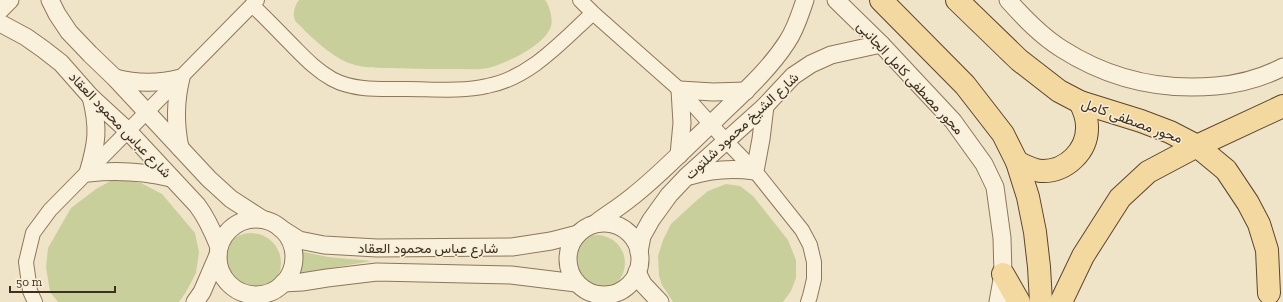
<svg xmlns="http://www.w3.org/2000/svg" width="1283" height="302" font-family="'Zilla Slab',Vazirmatn,serif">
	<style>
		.green { fill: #c9cf9b }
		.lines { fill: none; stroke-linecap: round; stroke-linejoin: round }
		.minor-casing { stroke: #8d765c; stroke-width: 16 }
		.tertiary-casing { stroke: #8d765c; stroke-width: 19 }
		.primary-casing { stroke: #5b4430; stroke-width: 24 }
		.minor { stroke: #faf1dc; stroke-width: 14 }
		.tertiary { stroke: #faf1dc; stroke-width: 17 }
		.primary { stroke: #f3d9a0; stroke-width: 22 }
		.labels { text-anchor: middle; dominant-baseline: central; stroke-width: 3; stroke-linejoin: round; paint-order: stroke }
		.street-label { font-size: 14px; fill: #3d2e20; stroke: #f7eed8 }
	</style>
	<rect width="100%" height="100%" fill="#f0e4c8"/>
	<!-- green -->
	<g class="green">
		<path d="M 299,0 L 545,0 C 550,6 554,22 550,29 C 541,47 507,63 488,68 C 479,70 469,69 460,69 C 437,69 414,69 391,68 C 379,68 366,68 355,65 C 336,60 319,44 305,31 C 303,28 299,25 296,22 C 292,16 294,6 299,0 Z"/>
		<polygon points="114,179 141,183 162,194 195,233 199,252 196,273 186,292 179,302 58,302 50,292 46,267 48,248 71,208 96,189"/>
		<polygon points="726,184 740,186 753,196 788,240 796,260 796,278 791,291 783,302 673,302 662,285 659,276 658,256 663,240 671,224 696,201 708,191"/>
		<circle cx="251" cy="263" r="30"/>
		<circle cx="597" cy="263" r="28"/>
		<polygon points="299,251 328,257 372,261 331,268 298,275"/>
	</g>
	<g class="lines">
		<!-- minor casing -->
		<g class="minor-casing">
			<g id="minor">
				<polyline points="580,0 593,13 680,90 726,141 755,171 802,230 810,245 814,262 814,279 810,296 808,302"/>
				<path d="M 252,5 C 266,18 279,32 293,46 C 305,58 316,70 332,79 C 354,91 381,89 406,89 C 433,89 461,92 487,86 C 530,78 561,42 593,13"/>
				<polyline points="35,302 30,291 26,262 33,233 50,210 257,0"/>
			</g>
		</g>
		<!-- tertiary casing -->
		<g class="tertiary-casing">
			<g id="tertiary">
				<polyline points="50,0 57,14 69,32 90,54 115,78 209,179 231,199 262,219"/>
				<polyline points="836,0 881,44 953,121 984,164 995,187 1002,238 1003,274 998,302"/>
				<path d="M 1008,0 C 1024,18 1041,36 1062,49 C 1109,79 1160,91 1216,86 C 1239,84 1262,78 1283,67"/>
				<polyline points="0,10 10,0"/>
				<path d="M 0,23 L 26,37 L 43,49 L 61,63 L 91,97 L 128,131 L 197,205 C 207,218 213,232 219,247"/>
				<path d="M 115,78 C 138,84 158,84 181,78 C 175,102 175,124 180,148"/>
				<path d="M 91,97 C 99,128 97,143 88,173 C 116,170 142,171 171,178"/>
				<polyline points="679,155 682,123 680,90 713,92 746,91"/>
				<path d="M 690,176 C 712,169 732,168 755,171 L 761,139 L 765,106"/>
				<circle cx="256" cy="257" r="38"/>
				<path d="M 596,223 C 608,214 621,206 633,196 C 661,174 685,148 711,124 C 737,98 767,73 787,42 C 796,29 800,14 805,0"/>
				<circle cx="604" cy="259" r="36"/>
				<polyline points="280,228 299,240 324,245 377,248 512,247 551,241 578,234"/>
				<polyline points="639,252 642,236 651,220 669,195 687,176 765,106 793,76 811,64 831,55 881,44"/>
				<polyline points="637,272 643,284 660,302"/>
				<polyline points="283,283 302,282 327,278 377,272 511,275 576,283"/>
				<polyline points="195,302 202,292 218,255"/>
			</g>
		</g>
		<!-- primary casing -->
		<g class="primary-casing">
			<g id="primary">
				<polyline points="881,0 965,85 1003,134 1017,162 1028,197 1035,232 1039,267 1041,302"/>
				<polyline points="957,0 1019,60 1059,91 1080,102 1141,121 1170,132 1197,146 1226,170 1248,203 1259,224 1267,250 1269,293"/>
				<path d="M 1017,162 C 1025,166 1032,170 1041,171 C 1066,172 1088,151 1087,126 C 1087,117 1084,110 1080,102"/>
				<polyline points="1003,274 1019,302"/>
				<polyline points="1061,302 1083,256 1120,198 1148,172 1197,146 1283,106"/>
			</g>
		</g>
		<!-- minor -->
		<use href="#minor" class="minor"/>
		<!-- tertiary -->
		<use href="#tertiary" class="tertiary"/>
		<!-- primary -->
		<use href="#primary" class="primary"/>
	</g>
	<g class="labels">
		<!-- street labels -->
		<g class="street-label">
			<text transform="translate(910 78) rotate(47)">محور مصطفى كامل الجانبى</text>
			<text transform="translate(1132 121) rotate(20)">محور مصطفى كامل</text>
			<text transform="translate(120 125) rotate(46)">شارع عباس محمود العقاد</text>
			<text transform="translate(742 126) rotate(-43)">شارع الشيخ محمود شلتوت</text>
			<text x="428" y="248">شارع عباس محمود العقاد</text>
		</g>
	</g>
	<!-- scale -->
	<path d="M10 286v6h105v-6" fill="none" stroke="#3d2e20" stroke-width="2"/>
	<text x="16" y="286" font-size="12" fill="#3d2e20" stroke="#f7eed8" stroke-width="3" paint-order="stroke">50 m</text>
</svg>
